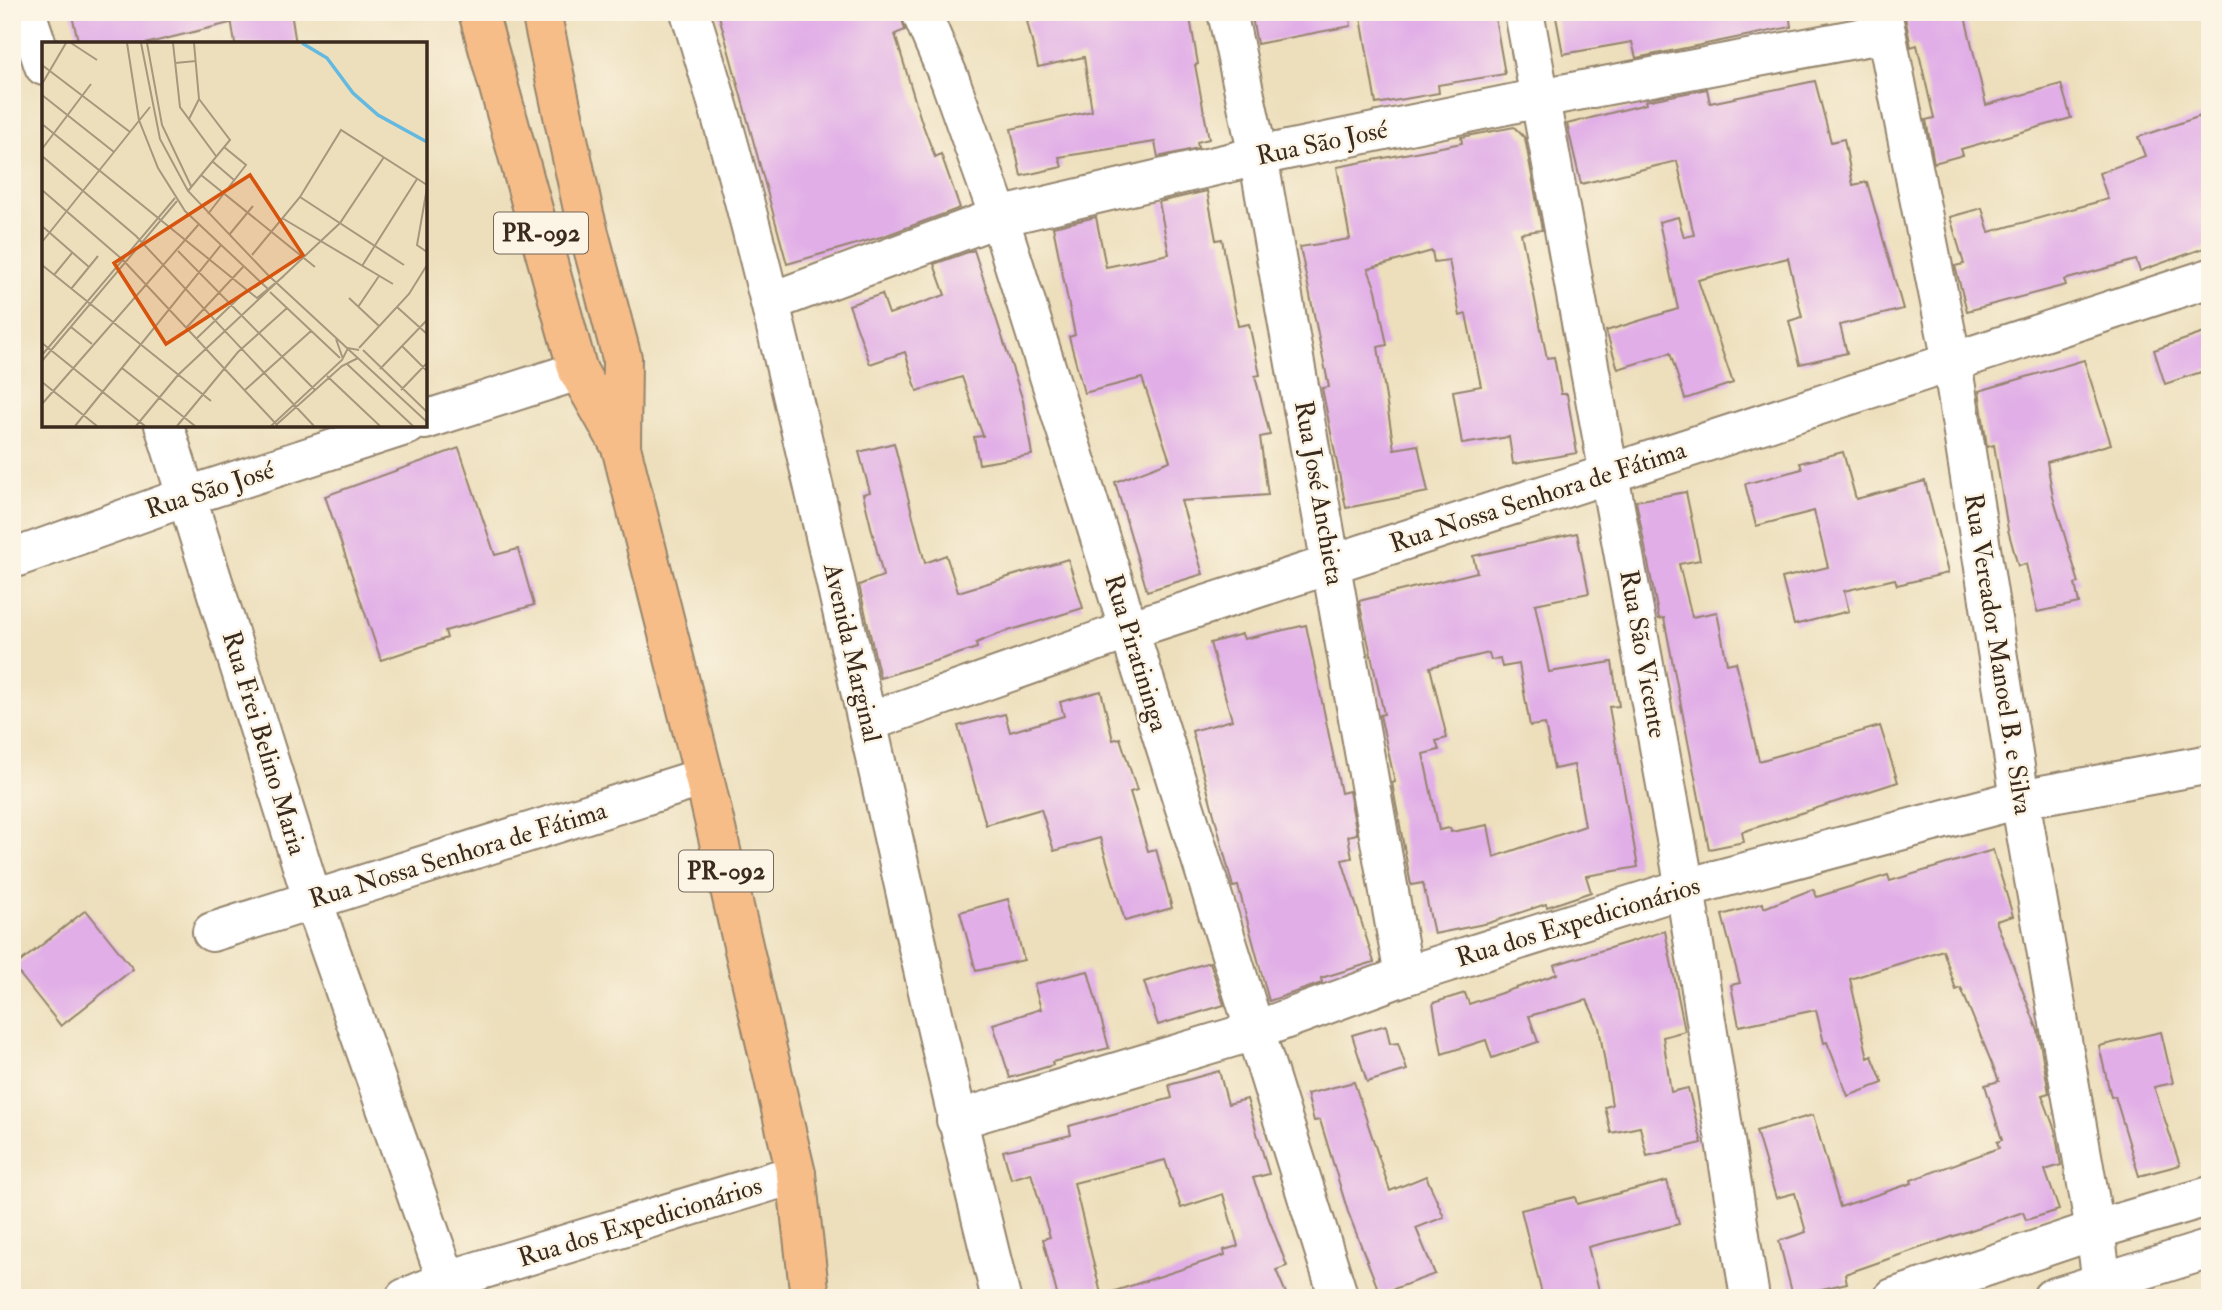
<svg xmlns="http://www.w3.org/2000/svg" width="2222" height="1310" font-family="'IM FELL Double Pica',serif">
	<style>
		.building { fill: #e1aee7; fill-rule: evenodd }
		.lines { fill: none; stroke-linecap: round; stroke-linejoin: round }
		.minor-casing { stroke: #94846d; stroke-width: 42 }
		.major-casing { stroke: #94846d; stroke-width: 42 }
		.minor { stroke: #fff; stroke-width: 38 }
		.major { stroke: #f7bd88; stroke-width: 38 }
		.labels { text-anchor: middle; dominant-baseline: central; stroke-width: 5; stroke-linejoin: round; paint-order: stroke }
		.shield { fill: #fcf5e5; stroke: #75675a; stroke-width: 2 }
		.shield-label { font-size: 24px; font-weight: bold; fill: #3b2a1e }
		.street-label { font-size: 26px; fill: #3b2a1e; stroke: #fcf5e5 }
		.inset-river { fill: none; stroke: #64b9e0; stroke-width: 3.5 }
		.inset-road { fill: none; stroke: #a6977d; stroke-width: 2 }
		.view { fill: #d7540e; fill-opacity: 0.15; stroke: #d7540e; stroke-width: 3.5 }
		.inset-edge { fill: none; stroke: #3b2a1e; stroke-width: 3.5 }
	</style>
	<rect width="100%" height="100%" fill="#fcf5e5"/>
	<filter id="ink" filterUnits="userSpaceOnUse"><feTurbulence type="fractalNoise" baseFrequency=".0143" numOctaves="2"/><feDisplacementMap in="SourceGraphic" scale="14" xChannelSelector="R" yChannelSelector="G"/><feConvolveMatrix kernelMatrix="1 2 1 2 8 2 1 2 1" color-interpolation-filters="sRGB"/></filter>
	<filter id="wash" filterUnits="userSpaceOnUse"><feTurbulence type="fractalNoise" baseFrequency=".00686" numOctaves="4" result="noise"/><feDisplacementMap in="SourceGraphic" scale="28" xChannelSelector="R" yChannelSelector="G"/><feGaussianBlur stdDeviation="1.57" result="paint"/><feColorMatrix in="noise" values="0 0 0 0 0 0 0 0 0 0 0 0 0 0 0 0 0 1.4 0 .05"/><feComposite in="paint" operator="in"/></filter>
	<g filter="url(#wash)">
		<rect width="100%" height="100%" fill="#eddfbc"/>
		<g id="blocks">
			<!-- building -->
			<g class="building">
				<polygon points="71,12 229,12 230,23 145,44 79,44"/>
				<polygon points="230,12 291,12 296,44 235,44"/>
				<polygon points="718,12 900,12 905,30 895,34 921,120 935,157 941,154 960,208 884,236 787,264"/>
				<polygon points="1079,12 1189,12 1198,64 1195,65 1209,139 1197,142 1198,148 1158,157 1155,142 1059,157 1062,167 1021,176 1011,129 1092,111 1084,57 1038,67 1027,21"/>
				<polygon points="1251,12 1349,12 1351,26 1257,44"/>
				<polygon points="1360,12 1494,12 1505,74 1438,85 1439,93 1376,104"/>
				<polygon points="1555,12 1789,12 1791,27 1636,58 1632,42 1563,54"/>
				<polygon points="1904,12 1964,12 1986,105 2061,84 2071,118 1961,149 1963,155 1934,163 1926,120 1934,118 1917,45 1911,47"/>
				<polygon points="1815,81 1831,142 1844,139 1853,185 1867,182 1903,309 1840,325 1847,353 1800,364 1789,321 1802,317 1788,258 1698,280 1733,383 1685,399 1670,353 1618,369 1606,331 1678,309 1659,222 1678,217 1684,237 1694,235 1677,161 1581,184 1567,124 1646,104 1645,101 1707,89 1710,103"/>
				<polygon points="2210,113 2210,246 2140,271 2136,260 2064,280 2066,285 1967,311 1955,266 1964,264 1950,217 1982,208 1989,232 2108,199 2099,173 2145,156 2138,137"/>
				<polygon points="1514,127 1525,138 1542,230 1521,233 1547,358 1554,357 1561,394 1567,394 1577,453 1513,464 1509,437 1462,444 1453,391 1481,386 1466,314 1460,316 1449,260 1434,262 1432,251 1368,269 1376,290 1387,345 1378,347 1394,449 1418,445 1428,492 1346,508 1322,388 1329,387 1300,247 1350,239 1337,167 1462,143 1461,137"/>
				<polygon points="1207,191 1216,240 1222,239 1238,326 1249,324 1260,375 1255,376 1270,435 1260,437 1268,495 1181,501 1203,574 1147,591 1115,482 1170,461 1142,378 1084,393 1069,337 1075,335 1053,227 1096,217 1106,267 1169,254 1159,202"/>
				<polygon points="974,250 1023,401 1032,455 979,464 974,437 983,436 962,377 917,391 905,352 870,364 849,305 882,294 889,314 945,295 934,264"/>
				<polygon points="2210,331 2210,369 2165,384 2154,350"/>
				<polygon points="2084,360 2111,444 2047,462 2053,497 2079,583 2075,584 2079,603 2037,612 2026,564 2018,566 2008,530 1994,445 1987,447 1979,391"/>
				<polygon points="894,443 925,563 946,555 958,592 1068,559 1083,608 998,634 976,643 977,648 880,678 859,585 883,576 863,494 870,492 859,452"/>
				<polygon points="459,448 495,555 518,549 534,605 445,631 447,638 381,660 325,496"/>
				<polygon points="1843,452 1856,499 1925,481 1948,573 1897,585 1895,579 1844,591 1849,611 1794,625 1782,578 1828,567 1814,511 1756,526 1745,484 1802,469 1800,463"/>
				<polygon points="1686,492 1700,560 1679,564 1692,617 1717,612 1727,664 1736,662 1759,761 1880,726 1898,782 1742,832 1744,842 1709,849 1664,618 1659,619 1636,501"/>
				<path d="M 1577,533 L 1589,593 L 1535,604 L 1549,672 L 1612,662 L 1619,706 L 1609,707 L 1638,867 L 1586,876 L 1591,892 L 1547,907 L 1546,904 L 1489,923 L 1434,934 L 1423,883 L 1411,885 L 1392,783 L 1395,782 L 1380,715 L 1384,714 L 1359,601 L 1477,572 L 1473,556 ZM 1489,653 L 1491,660 L 1500,658 L 1502,667 L 1519,664 L 1530,726 L 1545,724 L 1554,769 L 1574,765 L 1585,826 L 1494,857 L 1488,825 L 1451,832 L 1450,828 L 1439,830 L 1423,754 L 1439,750 L 1436,741 L 1447,738 L 1430,667 Z"/>
				<polygon points="1306,625 1341,793 1349,791 1357,834 1348,836 1352,858 1342,860 1374,962 1321,978 1322,983 1269,1001 1238,886 1233,887 1192,731 1232,720 1210,643 1242,634 1244,639"/>
				<polygon points="1101,691 1113,740 1120,738 1137,790 1130,792 1148,851 1156,849 1172,908 1125,921 1100,838 1054,851 1041,809 986,825 958,726 1005,714 1010,732 1064,716 1060,702"/>
				<polygon points="1993,850 2013,916 1996,921 2038,1031 2049,1093 2042,1095 2055,1130 2061,1165 2045,1170 2059,1210 2026,1220 2023,1212 1845,1274 1847,1283 1793,1296 1779,1241 1806,1232 1795,1193 1776,1198 1756,1131 1813,1115 1840,1207 1912,1183 1911,1180 1999,1148 1997,1142 2002,1140 1985,1085 1999,1081 1961,988 1956,990 1943,950 1850,979 1868,1058 1872,1056 1883,1083 1848,1096 1827,1042 1824,1043 1816,1010 1739,1026 1731,985 1740,983 1722,915 1763,903 1764,908 1813,889 1817,897 1888,875 1890,881"/>
				<polygon points="1008,899 1024,960 976,971 960,912"/>
				<polygon points="86,910 133,969 61,1026 14,967"/>
				<polygon points="1665,931 1685,1031 1663,1037 1671,1092 1688,1088 1702,1143 1647,1156 1640,1127 1611,1133 1605,1107 1612,1105 1599,1027 1587,1000 1529,1016 1538,1042 1492,1058 1486,1040 1442,1054 1433,1003 1465,993 1469,1004 1557,974 1554,965"/>
				<polygon points="1210,962 1224,1005 1158,1025 1144,982"/>
				<polygon points="1088,971 1109,1048 1052,1062 1053,1065 1010,1078 993,1024 1041,1009 1034,984"/>
				<polygon points="1386,1025 1390,1044 1398,1043 1407,1070 1367,1082 1352,1035"/>
				<polygon points="2161,1032 2173,1083 2154,1087 2180,1165 2139,1176 2115,1096 2111,1097 2099,1046"/>
				<polygon points="1219,1071 1228,1104 1247,1099 1269,1174 1253,1178 1287,1266 1276,1270 1288,1298 1113,1298 1112,1292 1225,1255 1224,1250 1238,1246 1223,1194 1181,1208 1165,1160 1074,1183 1102,1298 1058,1298 1043,1239 1050,1237 1031,1173 1011,1179 1003,1151 1071,1135 1069,1126 1172,1098 1169,1085"/>
				<polygon points="1354,1082 1390,1191 1426,1176 1444,1217 1416,1228 1435,1274 1380,1294 1348,1212 1320,1120 1314,1121 1307,1094"/>
				<polygon points="1667,1181 1679,1224 1588,1247 1601,1298 1543,1298 1521,1210 1575,1197 1577,1204"/>
			</g>
		</g>
	</g>
	<g filter="url(#ink)">
		<use href="#blocks" fill-opacity="0" stroke="#94846d" stroke-width="2"/>
		<g class="lines">
			<!-- minor casing -->
			<g class="minor-casing">
				<g id="minor">
					<polyline points="26,12 44,66"/>
					<path d="M 690,12 C 743,181 783,354 823,527 C 882,784 937,1042 1001,1298"/>
					<polyline points="921,12 950,80 999,217 1339,1298"/>
					<polyline points="1227,12 1258,156 1404,976"/>
					<polyline points="1524,12 1685,888 1750,1298"/>
					<polyline points="1882,12 1952,362 2020,799 2095,1230 2104,1298"/>
					<polyline points="770,302 999,217 1258,156 1540,98 1886,33"/>
					<polyline points="425,420 578,371"/>
					<polyline points="164,425 313,901 453,1298"/>
					<polyline points="12,559 188,496 408,425"/>
					<polyline points="868,722 1129,630 2210,278"/>
					<polyline points="212,932 704,777"/>
					<polyline points="956,1120 1254,1031 1404,976 1685,888 2020,799 2210,764"/>
					<polyline points="405,1298 448,1280 796,1174"/>
					<polyline points="1893,1298 2095,1230 2210,1196"/>
					<polyline points="2052,1298 2210,1249"/>
				</g>
			</g>
			<!-- major casing -->
			<g class="major-casing">
				<g id="major">
					<polyline points="478,12 578,371 620,445"/>
					<polyline points="541,12 584,214 622,358 621,447 704,777 796,1174 810,1298"/>
				</g>
			</g>
			<!-- minor -->
			<use href="#minor" class="minor"/>
			<!-- major -->
			<use href="#major" class="major"/>
		</g>
	</g>
	<g class="labels">
		<!-- shield labels -->
		<g class="shield">
			<rect x="494" y="212.5" width="94" height="41" rx="5"/>
			<rect x="679" y="850.5" width="94" height="41" rx="5"/>
		</g>
		<g class="shield-label">
			<text x="541" y="233">PR-092</text>
			<text x="726" y="871">PR-092</text>
		</g>
		<!-- street labels -->
		<g class="street-label">
			<text transform="translate(1322 143) rotate(-12)">Rua São José</text>
			<text transform="translate(210 490) rotate(-18)">Rua São José</text>
			<text transform="translate(1319 493) rotate(80)">Rua José Anchieta</text>
			<text transform="translate(1538 497) rotate(-18)">Rua Nossa Senhora de Fátima</text>
			<text transform="translate(852 653) rotate(77)">Avenida Marginal</text>
			<text transform="translate(1136 653) rotate(73)">Rua Piratininga</text>
			<text transform="translate(1643 654) rotate(80)">Rua São Vicente</text>
			<text transform="translate(1998 654) rotate(81)">Rua Vereador Manoel B. e Silva</text>
			<text transform="translate(264 743) rotate(73)">Rua Frei Belino Maria</text>
			<text transform="translate(458 855) rotate(-17)">Rua Nossa Senhora de Fátima</text>
			<text transform="translate(1578 922) rotate(-17)">Rua dos Expedicionários</text>
			<text transform="translate(640 1222) rotate(-17)">Rua dos Expedicionários</text>
		</g>
	</g>
	<!-- overview -->
	<g transform="translate(42 42)">
		<rect width="385" height="385" fill="#eddfbc"/>
		<path class="inset-river" d="M 260,1 L 285,16 L 311,51 L 336,73 L 385,100"/>
		<path class="inset-road" d="M 29,1 L 55,18M 85,1 L 97,78 L 116,126 L 143,169 L 226,247M 99,1 L 118,97 L 146,149 L 226,233 L 385,380M 105,1 L 120,83 L 149,144M 131,1 L 138,65 L 174,114M 133,21 L 154,19M 0,23 L 88,90M 0,42 L 24,1M 0,53 L 72,110M 147,77 L 157,57M 0,82 L 215,256 L 242,234M 0,107 L 49,42M 0,114 L 94,194 L 272,384M 170,119 L 192,138M 159,133 L 273,225M 385,146 L 375,203 L 385,210M 0,148 L 81,218 L 236,384M 146,149 L 188,98 L 157,57 L 152,1M 258,155 L 362,223M 166,172 L 204,123 L 182,105M 240,176 L 351,242M 0,184 L 47,225M 187,193 L 211,164M 0,200 L 108,65M 136,209 L 273,348M 210,213 L 258,155 L 299,88 L 385,143M 0,223 L 169,359M 320,224 L 375,137M 12,233 L 30,211M 29,247 L 56,214M 228,250 L 298,316M 307,256 L 337,284M 316,265 L 337,234M 355,265 L 385,292M 29,285 L 50,302M 144,286 L 201,225M 154,297 L 204,249M 294,297 L 301,317M 0,301 L 103,384M 360,304 L 385,329M 317,306 L 367,252 L 385,223M 321,308 L 385,370M 0,313 L 133,156M 0,319 L 135,159M 305,322 L 371,384M 80,326 L 153,384M 338,327 L 385,278M 285,334 L 338,384M 0,340 L 55,384M 203,348 L 269,289M 359,348 L 385,321M 0,362 L 157,182M 234,383 L 300,324 L 316,316M 33,384 L 179,203M 94,384 L 136,333 L 298,181 L 342,115M 135,384 L 196,310 L 245,266M 229,384 L 300,318 L 306,306 L 317,308"/>
		<path class="view" d="M 208,133 L 261,213 L 124,302 L 72,221 Z"/>
		<rect width="385" height="385" class="inset-edge"/>
	</g>
	<!-- margin -->
	<rect width="2222" height="1310" fill="none" stroke="#fcf5e5" stroke-width="42"/>
</svg>
